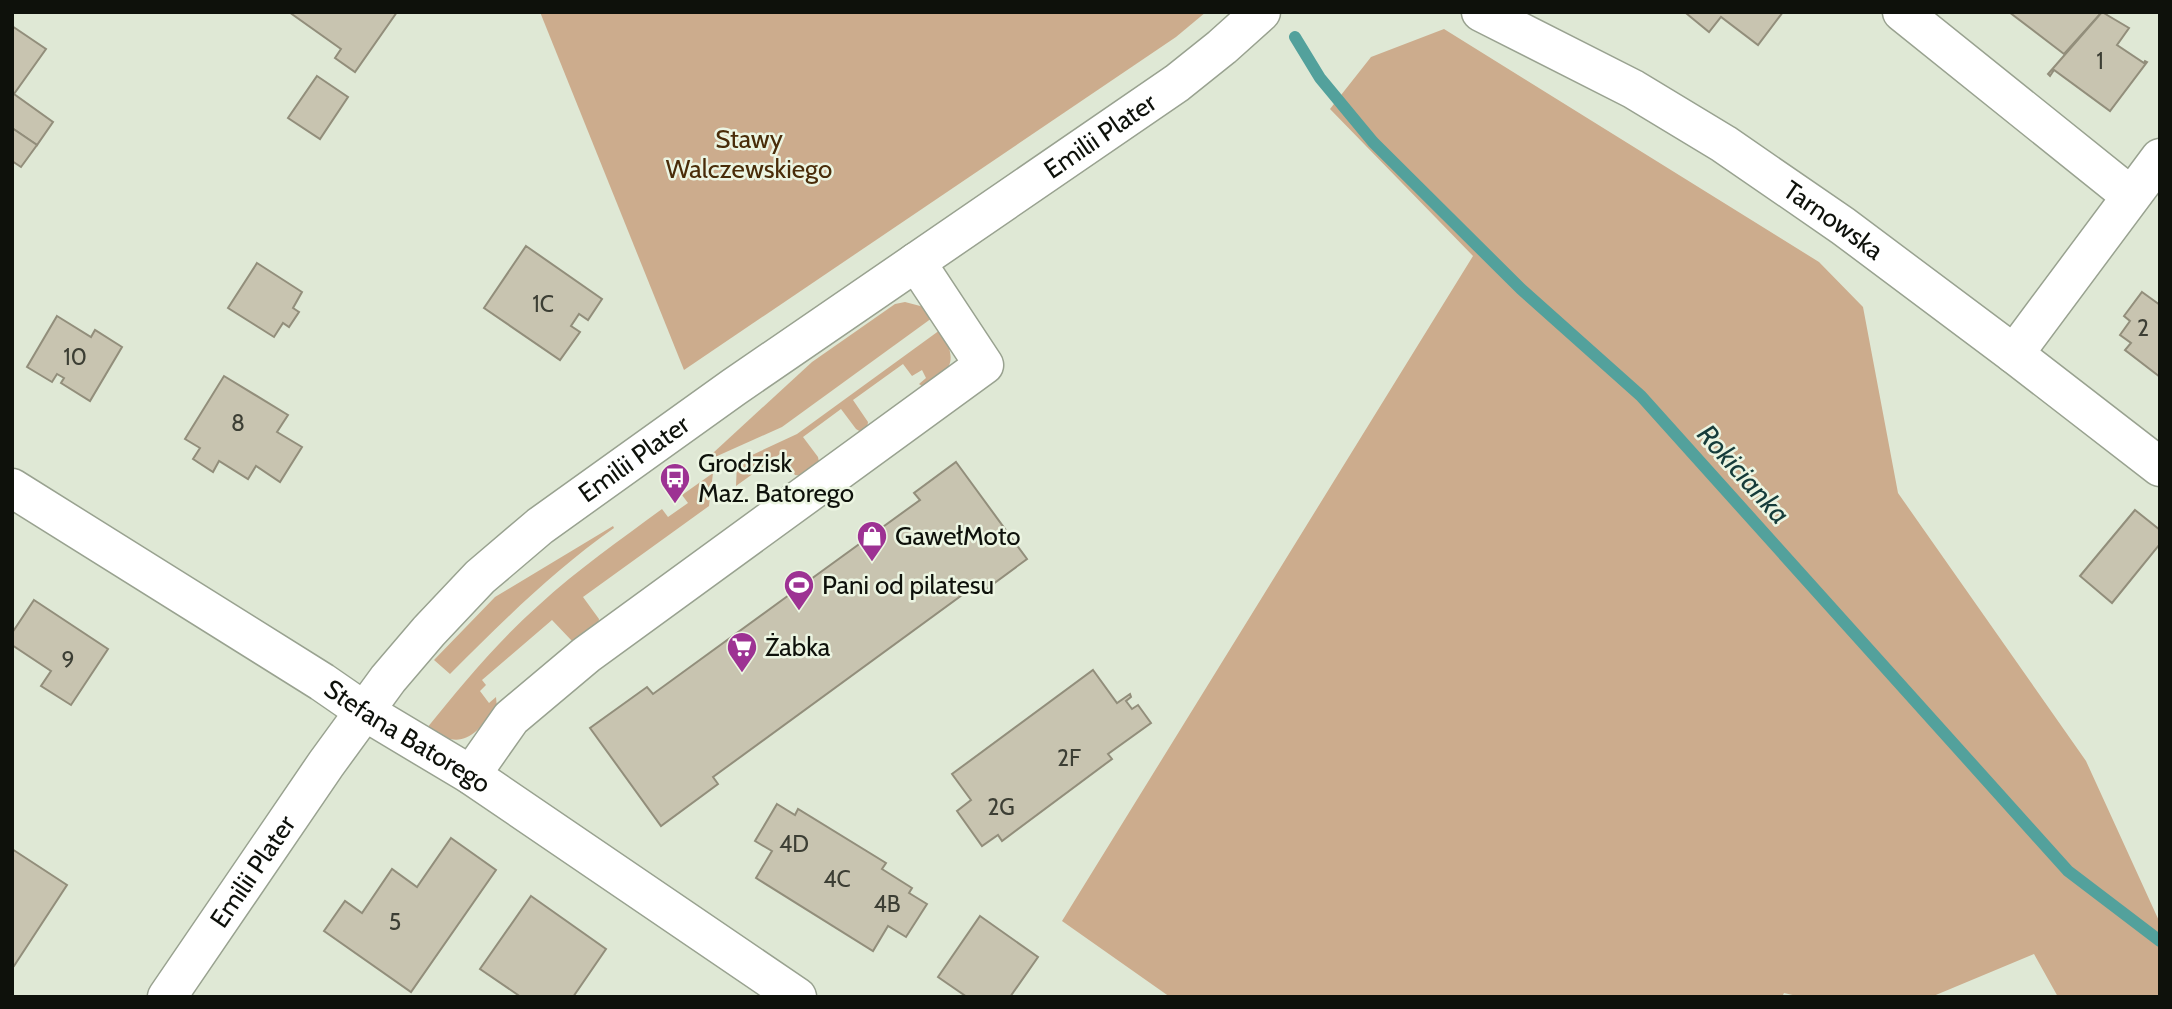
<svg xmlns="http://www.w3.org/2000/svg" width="2172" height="1009" font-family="Cabin,sans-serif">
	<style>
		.green { fill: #ccac8d }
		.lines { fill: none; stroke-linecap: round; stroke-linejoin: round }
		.stream { stroke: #53a19c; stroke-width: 12 }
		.building { fill: #c8c4b0; stroke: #928e7b; stroke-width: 2 }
		.minor-casing { stroke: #99a290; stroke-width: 41 }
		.minor { stroke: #fff; stroke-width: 38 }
		.labels { text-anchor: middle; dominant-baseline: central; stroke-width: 5; stroke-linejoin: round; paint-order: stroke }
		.number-label { font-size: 23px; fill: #3c3e34 }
		.street-label { font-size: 26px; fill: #0e110b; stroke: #ecf5e2 }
		.park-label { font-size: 26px; fill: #492c09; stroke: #ecf5e2 }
		.poi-label { font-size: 26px; fill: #0e110b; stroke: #ecf5e2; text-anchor: start }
		.water-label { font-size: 28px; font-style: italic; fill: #163c3a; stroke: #ecf5e2 }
	</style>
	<rect width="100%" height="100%" fill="#dfe8d5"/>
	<!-- green -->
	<g class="green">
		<polygon points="540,12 1206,12 1176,37 684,370"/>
		<polygon points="1444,29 1819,262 1863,307 1898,493 2086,761 2160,923 2160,997 2058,997 2034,954 1931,997 1801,997 1784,993 1782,997 1170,997 1062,921 1473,256 1330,109 1371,57"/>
		<polygon points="905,302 924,307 932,318 782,427 715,457 713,453 812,362 895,304"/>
		<path d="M 940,330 C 958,359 954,372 922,386 L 919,384 L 926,378 L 922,370 L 912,376 L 903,364 L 853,400 L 868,422 L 867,428 L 861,432 L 856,429 L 841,409 L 803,437 L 818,457 L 819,462 L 802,476 L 795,475 L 780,454 L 736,486 L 737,462 L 797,434 Z"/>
		<path d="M 713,473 L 709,506 L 583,597 L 599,619 L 598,625 L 572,641 L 552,620 L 482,680 L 486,685 L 480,691 L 489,703 L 496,697 L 497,708 C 474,736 462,752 427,728 C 462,685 497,642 539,605 C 577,570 620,540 662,509 L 668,517 L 688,503 L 682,495 Z"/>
		<path d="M 613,526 L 614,528 C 553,571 502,622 450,674 L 434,660 L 495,597 Z"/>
	</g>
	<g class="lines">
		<!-- stream -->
		<polyline class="stream" points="1295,37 1320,78 1373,142 1521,289 1641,396 2068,871 2160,941"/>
	</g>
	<!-- building -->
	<g class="building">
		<polygon points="289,12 397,12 355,72 335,58 341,49"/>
		<polygon points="1689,12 1783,12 1758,45 1721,17 1709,32 1687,14"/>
		<polygon points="2009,12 2102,12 2064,54"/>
		<polygon points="2102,12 2129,28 2117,45 2144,63 2145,61 2147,62 2110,111 2054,70 2050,76 2048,74"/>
		<polygon points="12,26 46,49 14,94 53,122 37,145 12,128"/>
		<polygon points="317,76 348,97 320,139 288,118"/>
		<polygon points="12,128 37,145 21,167 12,161"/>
		<polygon points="526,246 602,299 588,320 579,314 571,326 580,332 560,360 484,308"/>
		<polygon points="257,263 302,292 293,308 299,312 289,327 283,323 274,337 228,308"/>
		<polygon points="2142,292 2160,305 2160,377 2125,350 2131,343 2120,335 2130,321 2124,316"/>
		<polygon points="57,316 91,337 95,330 122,347 90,401 61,383 64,378 57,374 52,382 27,367"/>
		<polygon points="224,376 288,415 277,432 302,447 280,482 256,466 248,479 219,461 213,472 193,459 200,448 185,439"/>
		<polygon points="956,462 1027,559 985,590 980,582 713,777 718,784 661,826 590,728 647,687 653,694 789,595 920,500 914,493"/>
		<polygon points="2135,510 2160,530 2160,544 2112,603 2080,576"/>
		<polygon points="34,600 108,649 71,705 41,686 51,671 12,645 12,633"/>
		<polygon points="1093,670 1117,703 1130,694 1131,697 1126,701 1132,709 1138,705 1151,723 1108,754 1112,759 1002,841 998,835 982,846 957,811 971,800 952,774"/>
		<polygon points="777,804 795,815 798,809 886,863 882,869 912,888 909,893 927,904 906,937 888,926 873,951 756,878 772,851 755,841"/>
		<polygon points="451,838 496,870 411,992 324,931 345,901 362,913 392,869 417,887"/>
		<polygon points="12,849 67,885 14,966 12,965"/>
		<polygon points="531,896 606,949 573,997 521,997 480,969"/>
		<polygon points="980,916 1038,957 1010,997 967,997 938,977"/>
	</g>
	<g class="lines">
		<!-- minor casing -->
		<g class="minor-casing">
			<g id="minor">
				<path id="s1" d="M 1481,12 L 1633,89 L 1724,144 L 1843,226 L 2014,354 L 2160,467"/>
				<polyline points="1902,12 2131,196"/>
				<polyline points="2014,354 2160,158"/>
				<path id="s2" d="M 12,488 L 322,682 L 364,711 L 471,775 L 797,997"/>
				<polyline points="471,775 511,718 586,655 984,365 916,262"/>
				<path id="s3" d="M 167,997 L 326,764 L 388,679 L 429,631 L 480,577 L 540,526 L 734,387 L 1177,83 L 1222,47 L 1261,12"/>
			</g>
		</g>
		<!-- minor -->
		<use href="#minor" class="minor"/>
	</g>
	<!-- icons -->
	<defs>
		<g id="bus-pin" transform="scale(1.575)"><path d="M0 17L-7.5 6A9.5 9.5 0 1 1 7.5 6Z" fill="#9d3293" stroke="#ecf5e2"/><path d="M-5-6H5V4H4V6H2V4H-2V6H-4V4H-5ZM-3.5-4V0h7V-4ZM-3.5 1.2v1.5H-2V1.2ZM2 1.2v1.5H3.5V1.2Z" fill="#fff"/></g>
		<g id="shop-pin" transform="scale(1.575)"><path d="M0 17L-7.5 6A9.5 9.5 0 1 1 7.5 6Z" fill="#9d3293" stroke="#ecf5e2"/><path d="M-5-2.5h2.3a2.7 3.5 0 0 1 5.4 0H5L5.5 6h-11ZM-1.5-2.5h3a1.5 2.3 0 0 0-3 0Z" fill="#fff"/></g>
		<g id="stadium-pin" transform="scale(1.575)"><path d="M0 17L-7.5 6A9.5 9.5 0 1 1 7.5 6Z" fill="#9d3293" stroke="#ecf5e2"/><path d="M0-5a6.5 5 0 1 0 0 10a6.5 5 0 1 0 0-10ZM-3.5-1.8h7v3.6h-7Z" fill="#fff"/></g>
		<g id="supermarket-pin" transform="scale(1.575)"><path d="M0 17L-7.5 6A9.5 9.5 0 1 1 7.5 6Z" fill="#9d3293" stroke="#ecf5e2"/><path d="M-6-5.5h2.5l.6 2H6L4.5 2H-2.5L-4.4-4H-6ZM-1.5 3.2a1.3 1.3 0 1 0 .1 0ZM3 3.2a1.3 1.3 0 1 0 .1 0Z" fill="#fff"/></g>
	</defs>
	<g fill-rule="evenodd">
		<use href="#bus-pin" x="675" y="478"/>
		<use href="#shop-pin" x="872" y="536"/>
		<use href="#stadium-pin" x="799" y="585"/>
		<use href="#supermarket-pin" x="742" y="647"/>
	</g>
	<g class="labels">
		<!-- number labels -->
		<g class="number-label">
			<text x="2100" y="61">1</text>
			<text x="543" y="304">1C</text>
			<text x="2143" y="328">2</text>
			<text x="75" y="357">10</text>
			<text x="238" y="423">8</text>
			<text x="68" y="660">9</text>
			<text x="1069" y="758">2F</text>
			<text x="1001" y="807">2G</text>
			<text x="794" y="844">4D</text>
			<text x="837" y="879">4C</text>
			<text x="887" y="904">4B</text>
			<text x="395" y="922">5</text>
		</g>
		<!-- street labels -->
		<g class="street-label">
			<text stroke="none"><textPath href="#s3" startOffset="1286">Emilii Plater</textPath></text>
			<text stroke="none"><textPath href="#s1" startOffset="410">Tarnowska</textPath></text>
			<text stroke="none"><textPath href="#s3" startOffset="719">Emilii Plater</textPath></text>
			<text stroke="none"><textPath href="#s2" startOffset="467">Stefana Batorego</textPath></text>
			<text stroke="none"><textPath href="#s3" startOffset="152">Emilii Plater</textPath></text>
		</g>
		<!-- park labels -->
		<g class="park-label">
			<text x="749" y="139">Stawy<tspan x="749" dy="30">Walczewskiego</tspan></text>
		</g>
		<!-- poi labels -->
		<g class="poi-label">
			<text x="698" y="463">Grodzisk<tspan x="698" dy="30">Maz. Batorego</tspan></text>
			<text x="895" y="536">GawełMoto</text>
			<text x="822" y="585">Pani od pilatesu</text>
			<text x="765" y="647">Żabka</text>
		</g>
		<!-- water labels -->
		<g class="water-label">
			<text transform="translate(1744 474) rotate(48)">Rokicianka</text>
		</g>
	</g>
	<!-- border -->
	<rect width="2172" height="1009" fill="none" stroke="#0e110b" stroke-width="28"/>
</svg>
